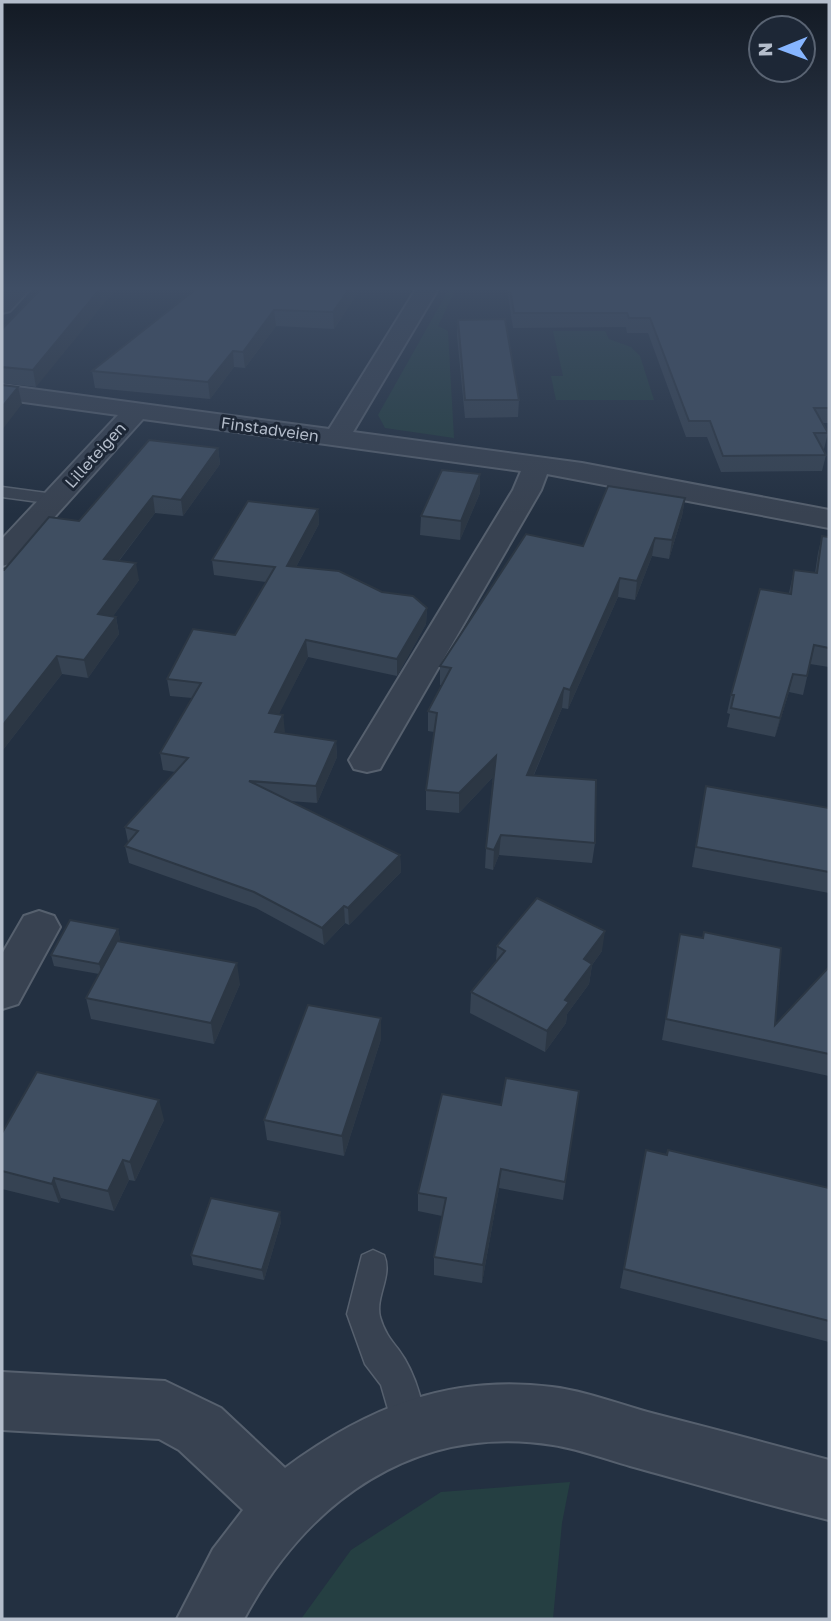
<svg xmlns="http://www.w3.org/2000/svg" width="831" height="1621" font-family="'Golos Text',sans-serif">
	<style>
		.green { fill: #253f42 }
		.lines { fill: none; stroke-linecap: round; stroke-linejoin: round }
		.service-casing { stroke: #56606e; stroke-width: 3 }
		.minor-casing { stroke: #56606e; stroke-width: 4 }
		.service { fill: #384251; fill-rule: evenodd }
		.minor { fill: #384251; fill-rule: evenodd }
		.wall { fill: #364353 }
		.shaded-wall { fill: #2c3744 }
		.building { fill: #3f4e61; stroke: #2c3744; stroke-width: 2 }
		.labels { text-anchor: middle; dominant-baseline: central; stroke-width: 6; stroke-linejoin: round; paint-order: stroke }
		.far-street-label { font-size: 16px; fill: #b4bdcb; stroke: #1d2736 }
	</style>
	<rect width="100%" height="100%" fill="#233041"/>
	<!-- green -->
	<g class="green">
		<polygon points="449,289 456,289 438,326 448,331 454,438 385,428 378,415"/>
		<polygon points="553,331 605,331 609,339 631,347 640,356 654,400 556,400 551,376 563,376"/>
		<polygon points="570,1482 562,1523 553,1619 301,1619 351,1550 441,1492"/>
	</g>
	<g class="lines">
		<!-- service casing -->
		<g class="service-casing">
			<g id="service">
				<polygon points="2,487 54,494 62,499 54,504 2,497"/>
				<path d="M 373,1250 L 384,1255 C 393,1276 375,1296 380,1317 C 384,1331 390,1339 398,1349 C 414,1370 431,1416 421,1440 L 409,1445 L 397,1440 L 381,1385 L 365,1364 L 347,1314 L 362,1255 Z"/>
			</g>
		</g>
		<!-- minor casing -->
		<g class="minor-casing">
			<g id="minor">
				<polygon points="7,289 30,289 10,311 2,313 2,294"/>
				<polygon points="416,289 438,289 353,432 582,463 829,510 829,528 547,474 541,490 385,760 380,769 367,772 354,769 349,760 513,490 521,471 143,419 13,563 2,566 2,539 118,415 2,399 2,385 329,429"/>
				<polygon points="39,911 54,916 60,927 18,1004 2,1009 2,954 24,916"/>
				<path d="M 2,1372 L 165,1381 L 221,1408 L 285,1468 C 366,1408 449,1374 552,1387 C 586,1391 621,1405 655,1414 C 713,1429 771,1444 829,1460 L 829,1520 C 762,1504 696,1484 630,1466 C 605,1459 579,1449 553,1445 C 415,1423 307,1501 244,1619 L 177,1619 L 213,1549 L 243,1510 L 179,1450 L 159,1439 L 2,1430 Z"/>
			</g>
		</g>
		<!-- service -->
		<use href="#service" class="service"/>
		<!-- minor -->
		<use href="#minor" class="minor"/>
	</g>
	<!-- wall -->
	<g class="wall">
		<polygon points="41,289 36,387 2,383 2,329"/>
		<polygon points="196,289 360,289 334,329 276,326 245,368 234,367 210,399 95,388 92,371"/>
		<polygon points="507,289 829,289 829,423 822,423 828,433 824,449 823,449 826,455 822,471 721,472 707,437 686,437 648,333 627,333 626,327 513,328"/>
		<polygon points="458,320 519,400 518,417 465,418 457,336"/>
		<polygon points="218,448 220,464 183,516 155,513 119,561 139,580 113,616 116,617 119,634 88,678 62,674 2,751 2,570 4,570 79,521"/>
		<polygon points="480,474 480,493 460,540 420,535 421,516"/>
		<polygon points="685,498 682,516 669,559 652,556 635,600 618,597 568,709 562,708 534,775 595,843 592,863 499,855 493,870 485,868 486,848 493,777 459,813 426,810 426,790 434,732 428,731 428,711 442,685 440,685 440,666 583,546"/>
		<polygon points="318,509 319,524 296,567 382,592 427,608 426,624 397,676 308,657 278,715 283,715 284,733 336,741 337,757 317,803 289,801 400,855 401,872 349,925 345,923 324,945 256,908 129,863 125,846 128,842 125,827 175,772 163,770 160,753 192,698 170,696 167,679 235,635 266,582 214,575 212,560"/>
		<polygon points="822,536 829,537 829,667 810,664 803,695 789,692 775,737 727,727 730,714 727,713 731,695 789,593 794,570 815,573 818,553"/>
		<polygon points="706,786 829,808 829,893 692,867"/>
		<polygon points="118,929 120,940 119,941 240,984 214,1044 91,1019 86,998 99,974 54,966 51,955"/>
		<polygon points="680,934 775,1025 829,967 829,1076 662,1040"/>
		<polygon points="497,946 602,951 592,965 589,984 567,1014 566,1023 545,1052 470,1013 471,992 496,962"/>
		<polygon points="381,1018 381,1039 344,1156 267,1140 264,1120"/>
		<polygon points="579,1091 563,1200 499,1188 482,1283 434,1275 434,1257 442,1216 418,1211 418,1193 501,1105"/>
		<polygon points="164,1120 135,1181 129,1180 114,1211 61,1198 59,1203 2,1189 2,1133"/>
		<polygon points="646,1150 666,1154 668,1150 829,1188 829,1342 620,1288"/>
		<polygon points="281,1222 264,1280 193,1265 191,1255"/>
	</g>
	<!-- shaded-wall -->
	<g class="shaded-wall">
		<polygon points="100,289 116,289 36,387 33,370"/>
		<polygon points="349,289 360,289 334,329 333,312"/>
		<polygon points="274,310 276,326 245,368 243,352"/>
		<polygon points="233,351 234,367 210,399 208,382"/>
		<polygon points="18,387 22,404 2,430 2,407"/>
		<polygon points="218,448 220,464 183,516 181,500"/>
		<polygon points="480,474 480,493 460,540 461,521"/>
		<polygon points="153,496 155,513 107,576 104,559"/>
		<polygon points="685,498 682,516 669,559 672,540"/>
		<polygon points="318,509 319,524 288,582 287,566"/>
		<polygon points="655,538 652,556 635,600 637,581"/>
		<polygon points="136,563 139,580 102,632 98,614"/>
		<polygon points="620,578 618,597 568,709 570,690"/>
		<polygon points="427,608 426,624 397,676 397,659"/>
		<polygon points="116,617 119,634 88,678 84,660"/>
		<polygon points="306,640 308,657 271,730 269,713"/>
		<polygon points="57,656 62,674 2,751 2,726"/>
		<polygon points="793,674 789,692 775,737 780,718"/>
		<polygon points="564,688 562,708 525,795 527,775"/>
		<polygon points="283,715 285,732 277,748 275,732"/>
		<polygon points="336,741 337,757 317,803 316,786"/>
		<polygon points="496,756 494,776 459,813 459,793"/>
		<polygon points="501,835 499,855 493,870 494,850"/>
		<polygon points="400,855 401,872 349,925 348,908"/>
		<polygon points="344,906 345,923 324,945 322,928"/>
		<polygon points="118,929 120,940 102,974 99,964"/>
		<polygon points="605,931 602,951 592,965 589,984 567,1014 566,1023 545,1052 547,1031 565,1000 584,959"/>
		<polygon points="237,963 240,984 214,1044 211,1023"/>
		<polygon points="381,1018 381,1039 344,1156 342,1136"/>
		<polygon points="159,1100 164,1120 135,1181 130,1162"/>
		<polygon points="123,1160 129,1180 114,1211 108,1191"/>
		<polygon points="501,1169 499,1188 482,1283 483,1265"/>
		<polygon points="54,1178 61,1198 59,1203 52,1184"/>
		<polygon points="280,1212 281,1222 264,1280 262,1270"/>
	</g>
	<!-- building -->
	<g class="building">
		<polygon points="41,289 100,289 33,370 2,367 2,329"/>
		<polygon points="196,289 349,289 333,312 274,310 243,352 233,351 208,382 92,371"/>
		<polygon points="510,289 829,289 829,408 814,408 828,433 814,433 826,455 723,456 710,421 689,421 650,318 629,318 627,313 514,313"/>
		<polygon points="505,319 519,400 465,400 458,320"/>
		<polygon points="2,385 18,387 2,407"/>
		<polygon points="149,440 218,448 181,500 153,496 104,559 136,563 98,614 116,617 84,660 57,656 2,726 2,570 4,570 49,517 79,521"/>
		<polygon points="442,470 480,474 461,521 421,516"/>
		<polygon points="608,486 685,498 672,540 655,538 637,581 620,578 570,690 564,688 527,775 596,780 595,843 501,835 494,850 486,848 496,756 459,793 426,790 437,713 428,711 451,668 440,666 526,534 583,546"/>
		<polygon points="248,501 318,509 287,566 339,571 382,592 413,596 427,608 397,659 306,640 269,713 283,715 275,732 336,741 316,786 249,781 400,855 348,908 344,906 322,928 254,892 125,846 138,831 125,827 188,758 160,753 201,683 167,679 193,629 235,635 275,567 212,560"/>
		<polygon points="822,536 829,537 829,648 814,645 807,676 793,674 780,718 731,708 734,695 731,695 760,589 791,594 794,570 817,573"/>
		<polygon points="706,786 829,808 829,872 696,847"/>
		<polygon points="537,898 605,931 584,959 592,964 565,1000 569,1002 547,1031 471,992 505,951 497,946"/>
		<polygon points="70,920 118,929 99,964 51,955"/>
		<polygon points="704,932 781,948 775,1025 829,967 829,1054 666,1019 680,934 703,938"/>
		<polygon points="117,941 237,963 211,1023 86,998"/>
		<polygon points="308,1005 381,1018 342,1136 264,1120"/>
		<polygon points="37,1072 159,1100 130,1162 123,1160 108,1191 54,1178 52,1184 2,1171 2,1133"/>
		<polygon points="506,1078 579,1091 565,1182 501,1169 483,1265 434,1257 446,1198 418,1193 442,1094 501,1105"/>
		<polygon points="646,1150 667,1155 668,1150 829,1188 829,1321 624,1269"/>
		<polygon points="211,1198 280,1212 262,1270 191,1255"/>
	</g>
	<!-- sky -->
	<linearGradient id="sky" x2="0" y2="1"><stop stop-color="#131a24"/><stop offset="0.56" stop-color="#3f4e65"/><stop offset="1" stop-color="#3f4e65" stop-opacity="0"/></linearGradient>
	<rect width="831" height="515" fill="url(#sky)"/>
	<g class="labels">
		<!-- far-street labels -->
		<g class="far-street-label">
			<text transform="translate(270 429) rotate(8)">Finstadveien</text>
			<text transform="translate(95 455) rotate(-48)">Lilleteigen</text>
		</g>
	</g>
	<!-- border -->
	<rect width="831" height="1621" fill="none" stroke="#b4bdcb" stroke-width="7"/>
	<!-- north arrow -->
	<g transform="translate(782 49) rotate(269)"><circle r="33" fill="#1d2736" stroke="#596372" stroke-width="2"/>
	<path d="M0-5L12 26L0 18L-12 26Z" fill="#86b5ff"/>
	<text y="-10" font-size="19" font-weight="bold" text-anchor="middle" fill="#b4bdcb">N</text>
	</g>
</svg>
